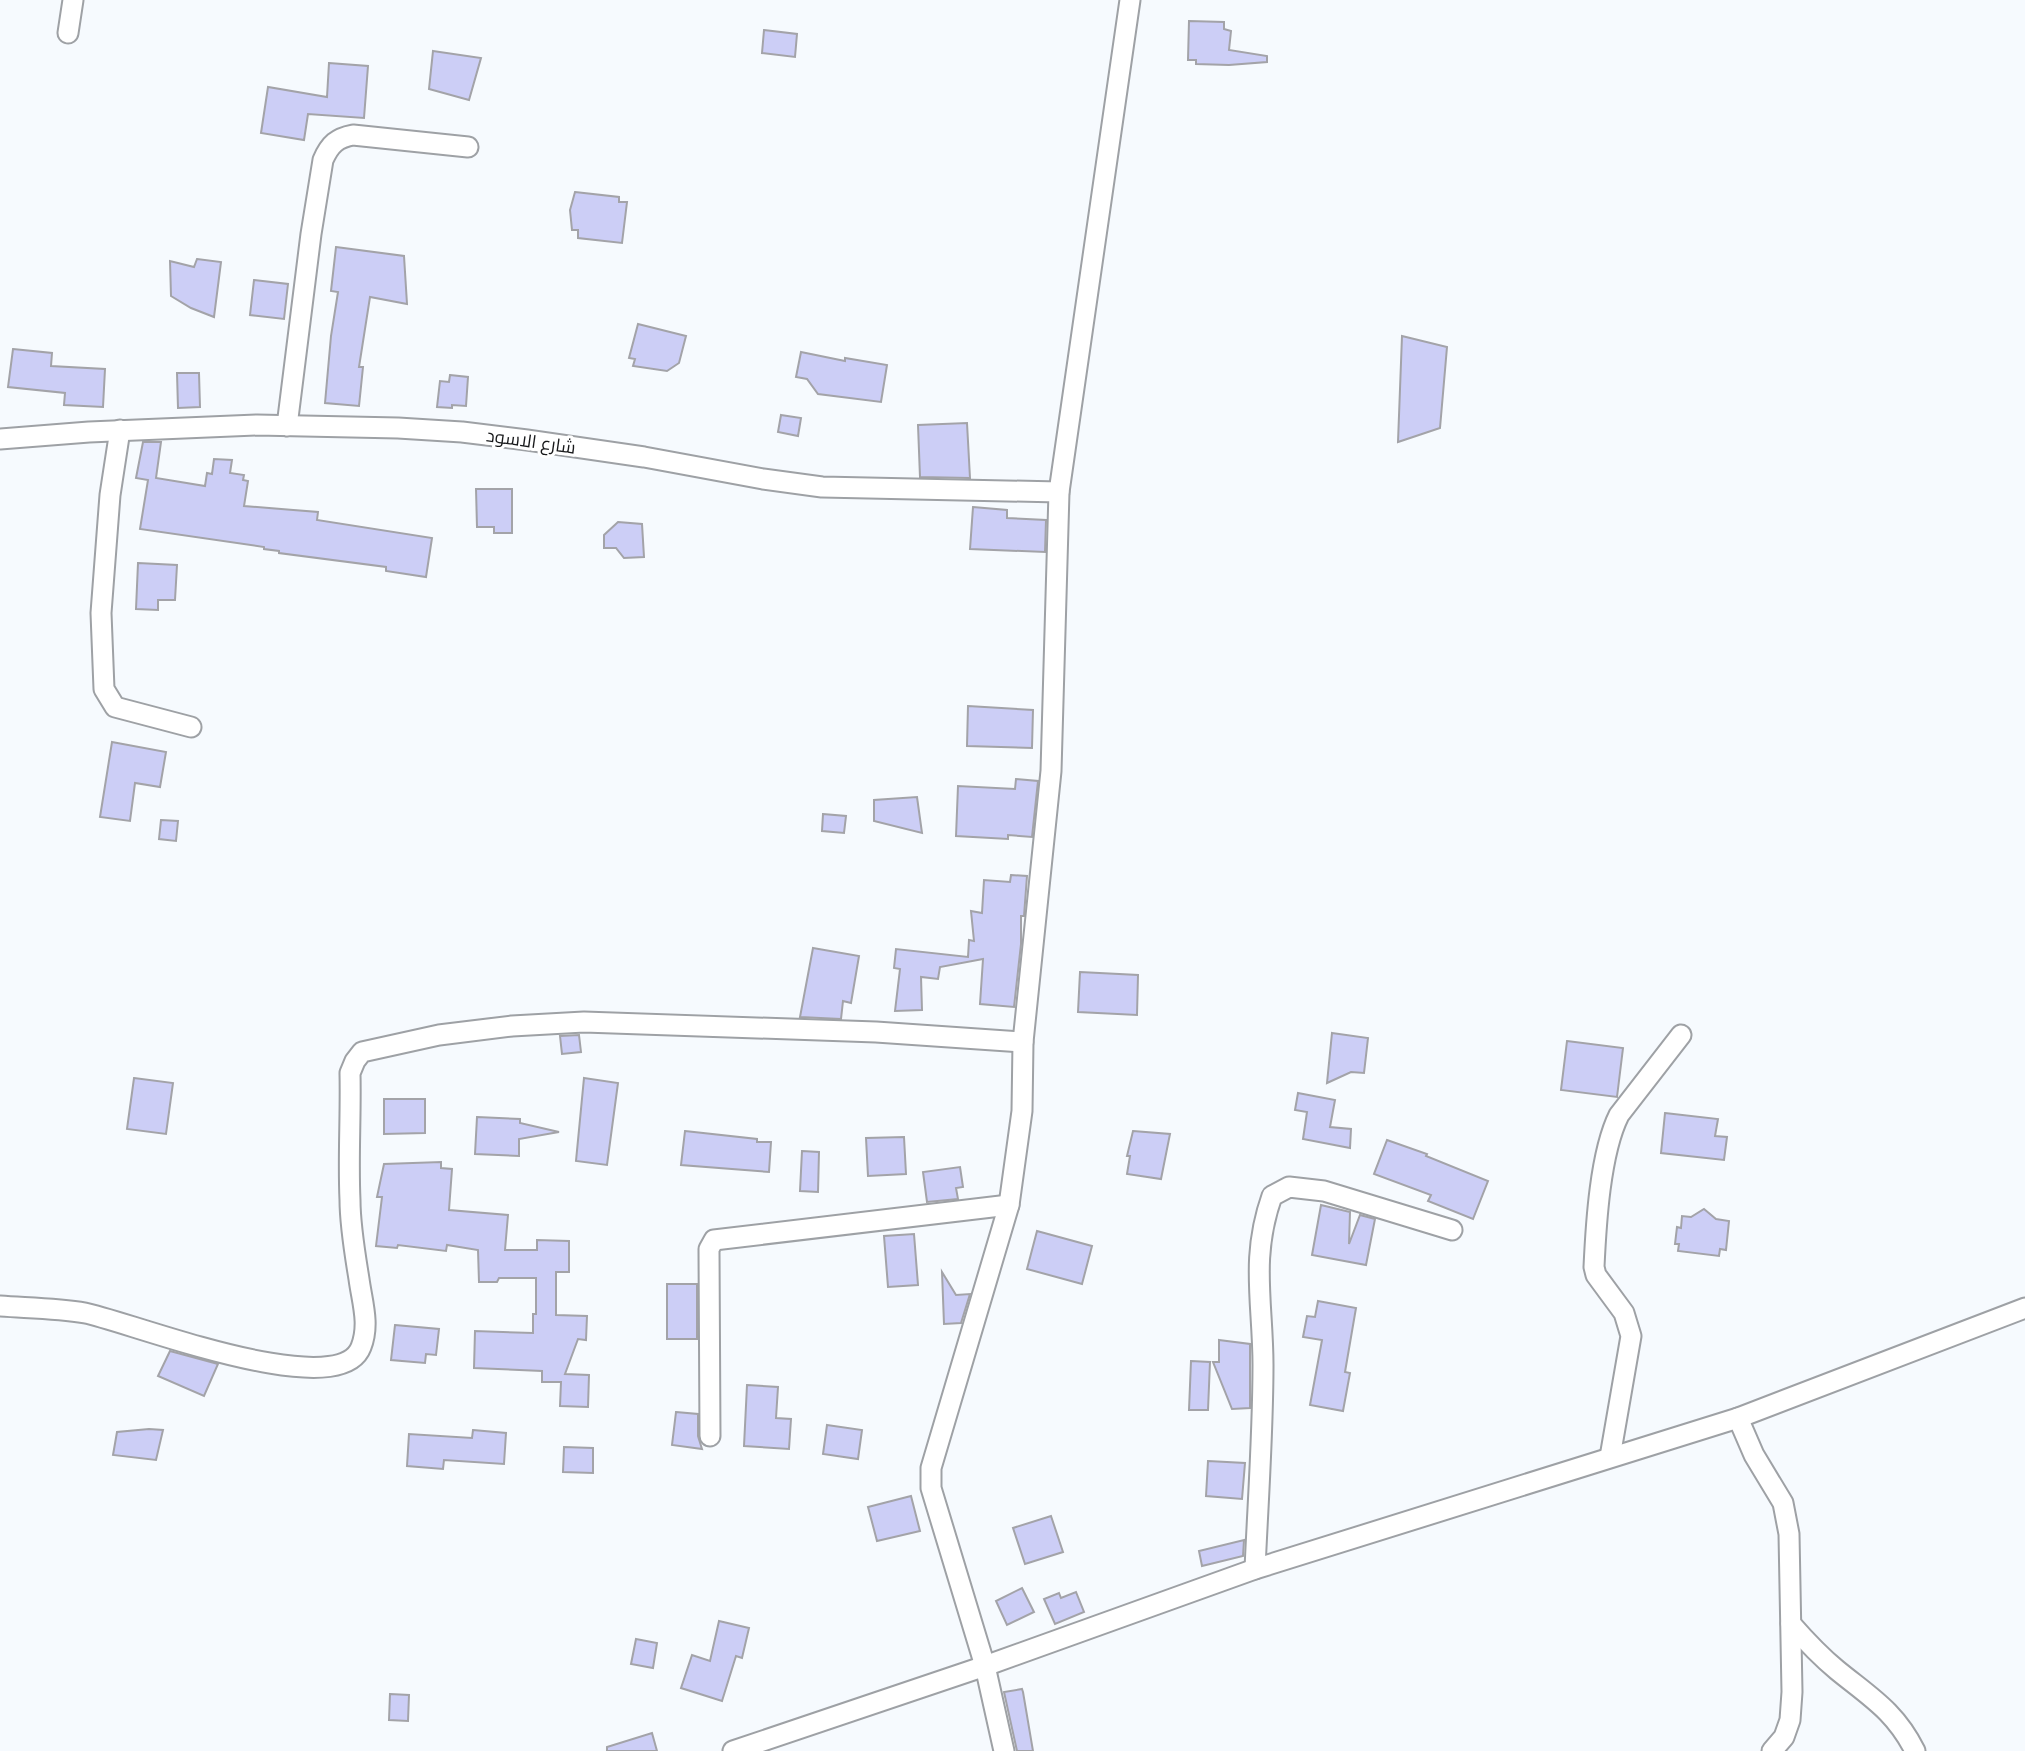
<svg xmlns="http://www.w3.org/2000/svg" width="2025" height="1751" font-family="Lora,Cairo,serif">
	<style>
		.building { fill: #cccef6; stroke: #a3a3a8; stroke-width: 2 }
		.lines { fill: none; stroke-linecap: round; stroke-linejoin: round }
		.street-casing { stroke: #9ea1a5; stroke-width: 23 }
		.street { stroke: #fff; stroke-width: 19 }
		.labels { text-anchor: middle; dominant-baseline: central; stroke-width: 6; stroke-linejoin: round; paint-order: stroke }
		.street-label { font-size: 18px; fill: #17181a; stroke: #fff }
	</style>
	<rect width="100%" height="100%" fill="#f6fafe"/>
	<!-- building -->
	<g class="building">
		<polygon points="1189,21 1224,22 1224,29 1231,31 1229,50 1267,56 1267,62 1229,65 1196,64 1196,60 1188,60"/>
		<polygon points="764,30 797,34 795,57 762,53"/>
		<polygon points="433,51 481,58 469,100 429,89"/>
		<polygon points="329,63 368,66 364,118 308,114 304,140 261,133 268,87 327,97"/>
		<polygon points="575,192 619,197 619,202 627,202 622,243 578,238 578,230 572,230 570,210"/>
		<polygon points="336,247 404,256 407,304 370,297 359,367 363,367 359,406 325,403 331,336 338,292 331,291"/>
		<polygon points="197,259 221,262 214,317 191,308 171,296 170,261 194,267"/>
		<polygon points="254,280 288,284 284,319 250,315"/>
		<polygon points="638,324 686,336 679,363 667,371 633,366 635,359 629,358"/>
		<polygon points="1402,336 1447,347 1440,428 1398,442"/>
		<polygon points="13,349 52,353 51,366 105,369 103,407 64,405 65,393 8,387"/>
		<polygon points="801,352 845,361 845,358 887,365 881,402 818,394 807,379 796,377"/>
		<polygon points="177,373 199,373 200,407 178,408"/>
		<polygon points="450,375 468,377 466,406 452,405 452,408 437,407 440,381 449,382"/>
		<polygon points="781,415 801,418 798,436 778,432"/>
		<polygon points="967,423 970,478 920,477 918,425"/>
		<polygon points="143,442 161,442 156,478 205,486 207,473 212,474 214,459 232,460 230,473 244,475 243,480 248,481 244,506 318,512 317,520 432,538 426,577 386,571 386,567 279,553 279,551 264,549 264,547 140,529 148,480 136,478"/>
		<polygon points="476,489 512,489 512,533 494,533 494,527 477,527"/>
		<polygon points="973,507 1007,510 1007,518 1046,520 1045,552 970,549"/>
		<polygon points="618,522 642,524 644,557 624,558 616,548 604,548 604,535"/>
		<polygon points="138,563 177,565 175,600 158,600 158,610 136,609"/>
		<polygon points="968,706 1033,710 1032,748 967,746"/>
		<polygon points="112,742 166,752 160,787 135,783 130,821 100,817"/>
		<polygon points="1016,779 1038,781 1032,837 1008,835 1008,839 956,836 958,786 1015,789"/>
		<polygon points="917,797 922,833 874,821 874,800"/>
		<polygon points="823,814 846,816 844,833 822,831"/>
		<polygon points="161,820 178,821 176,841 159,839"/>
		<polygon points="1011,875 1027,876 1024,916 1021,916 1021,944 1014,1007 980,1004 983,959 940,967 938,979 921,977 922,1010 895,1011 900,969 894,968 896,949 968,957 969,940 974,941 971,911 982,913 984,880 1010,882"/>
		<polygon points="813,948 859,956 851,1003 843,1001 841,1019 800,1017"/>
		<polygon points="1080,972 1138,975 1137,1015 1078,1012"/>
		<polygon points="1332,1033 1368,1038 1364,1073 1351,1072 1327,1083"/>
		<polygon points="579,1035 581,1052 562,1054 560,1036"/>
		<polygon points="1567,1041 1623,1048 1617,1097 1561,1090"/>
		<polygon points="134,1078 173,1083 166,1134 127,1129"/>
		<polygon points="584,1078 618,1083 607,1165 576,1161"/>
		<polygon points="1298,1093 1335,1100 1330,1127 1351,1129 1350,1148 1303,1139 1307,1112 1295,1110"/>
		<polygon points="384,1099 425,1099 425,1133 384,1134"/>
		<polygon points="1665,1113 1718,1119 1715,1136 1727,1137 1724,1160 1661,1153"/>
		<polygon points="477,1117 520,1119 520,1123 559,1132 519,1139 519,1156 475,1154"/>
		<polygon points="685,1131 757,1139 757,1142 771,1142 769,1172 681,1165"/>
		<polygon points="1133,1131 1170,1134 1161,1179 1127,1174 1130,1156 1127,1156"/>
		<polygon points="904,1137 906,1174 868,1176 866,1138"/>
		<polygon points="1387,1140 1427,1154 1426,1156 1488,1181 1473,1219 1428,1201 1431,1195 1374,1174"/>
		<polygon points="802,1151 819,1152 818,1192 800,1191"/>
		<polygon points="441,1162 441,1168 452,1169 449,1210 508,1215 505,1250 537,1250 537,1240 569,1241 569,1272 556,1272 556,1315 587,1316 586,1340 578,1339 565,1374 589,1375 588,1407 560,1406 561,1382 542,1382 542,1371 474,1368 475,1331 533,1333 533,1314 536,1314 536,1278 499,1278 497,1282 479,1282 478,1250 447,1245 446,1251 398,1245 397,1248 376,1246 382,1197 377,1197 384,1164"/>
		<polygon points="960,1167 963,1187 956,1188 958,1199 927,1202 923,1172"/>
		<polygon points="1321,1205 1350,1212 1349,1244 1360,1215 1375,1219 1366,1265 1312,1255"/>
		<polygon points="1704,1209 1716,1219 1729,1221 1726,1250 1720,1249 1719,1256 1678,1251 1679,1244 1675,1244 1677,1227 1681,1228 1682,1216 1691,1217"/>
		<polygon points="1037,1231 1092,1246 1082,1284 1027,1269"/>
		<polygon points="914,1234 918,1285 888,1287 884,1236"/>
		<polygon points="942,1272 956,1295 970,1294 961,1323 944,1324"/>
		<rect x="667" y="1284" width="30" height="55"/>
		<polygon points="1318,1301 1356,1308 1345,1372 1350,1373 1343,1411 1310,1405 1322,1340 1303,1337 1307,1316 1315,1317"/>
		<polygon points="395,1325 439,1329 436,1355 426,1354 425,1363 391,1360"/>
		<polygon points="1219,1340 1250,1344 1250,1408 1232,1409 1213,1362 1219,1362"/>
		<polygon points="170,1351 218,1364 204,1396 158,1376"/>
		<polygon points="1191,1361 1210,1362 1208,1410 1189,1410"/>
		<polygon points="747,1385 778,1387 776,1418 791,1419 789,1449 744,1446"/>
		<polygon points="676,1412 698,1414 698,1436 702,1449 672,1445"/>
		<polygon points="827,1425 862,1430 858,1459 823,1454"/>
		<polygon points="149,1429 163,1430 156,1460 113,1455 117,1432"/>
		<polygon points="473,1430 506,1433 504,1464 444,1460 443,1469 407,1466 409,1434 472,1438"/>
		<polygon points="564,1447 593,1448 593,1473 563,1472"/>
		<polygon points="1208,1461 1245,1463 1242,1499 1206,1496"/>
		<polygon points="911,1496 920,1531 877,1541 868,1507"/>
		<polygon points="1051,1516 1063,1552 1025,1564 1013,1528"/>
		<polygon points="1244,1540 1243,1556 1202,1566 1199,1551"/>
		<polygon points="1022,1588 1034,1612 1007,1625 996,1601"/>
		<polygon points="1076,1592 1084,1612 1055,1624 1044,1599 1059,1593 1061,1598"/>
		<polygon points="719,1621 749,1628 742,1658 736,1656 722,1701 681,1688 692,1655 710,1661"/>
		<polygon points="636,1639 657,1643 653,1668 631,1664"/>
		<polygon points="1022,1689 1023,1692 1033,1751 1017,1751 1004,1692"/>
		<polygon points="390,1694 409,1695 408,1721 389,1720"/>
		<polygon points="652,1733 657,1751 607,1751 607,1747"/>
	</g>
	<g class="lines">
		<!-- street casing -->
		<g class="street-casing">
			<g id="street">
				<polyline points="68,33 73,0"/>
				<path d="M 287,426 L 311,234 L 323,160 C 330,144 337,138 353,135 L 468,147"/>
				<polyline points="120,430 110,495 101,613 104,689 115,707 191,727"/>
				<polyline points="0,439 89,432 257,425 398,428 462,432 527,440 644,457 763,479 822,487 1059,492"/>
				<path d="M 0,1306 C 28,1308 57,1308 85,1313 C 130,1322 339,1405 361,1347 C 370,1324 362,1302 359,1279 C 355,1254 350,1226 350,1200 C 348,1158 351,1116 350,1073 L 355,1061 L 362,1052 L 439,1035 L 512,1026 L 584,1022 L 876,1032 L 1023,1042"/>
				<polyline points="1738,1418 1754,1455 1783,1503 1789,1534 1792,1692 1790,1720 1784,1737 1772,1751"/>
				<polyline points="710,1436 709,1249 714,1240 1009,1205"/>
				<path d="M 1610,1457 L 1631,1336 L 1624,1313 L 1596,1275 L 1594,1267 C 1596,1224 1600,1153 1619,1115 L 1681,1035"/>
				<path d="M 1255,1569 C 1258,1501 1263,1433 1263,1365 C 1263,1303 1250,1258 1272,1196 L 1289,1187 L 1324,1191 L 1452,1230"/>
				<path d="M 1791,1624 C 1805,1640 1820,1656 1837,1670 C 1870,1697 1895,1711 1915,1751"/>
				<polyline points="733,1751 985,1666 1255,1569 1738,1418 2025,1308"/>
				<polyline points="1004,1751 985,1666 931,1488 931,1468 1009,1205 1022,1111 1023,1042 1051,771 1059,492 1130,0"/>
			</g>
		</g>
		<!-- street -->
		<use href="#street" class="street"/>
	</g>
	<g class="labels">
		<!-- street labels -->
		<g class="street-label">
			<text transform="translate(531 441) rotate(8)">شارع الاسود</text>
		</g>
	</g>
</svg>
